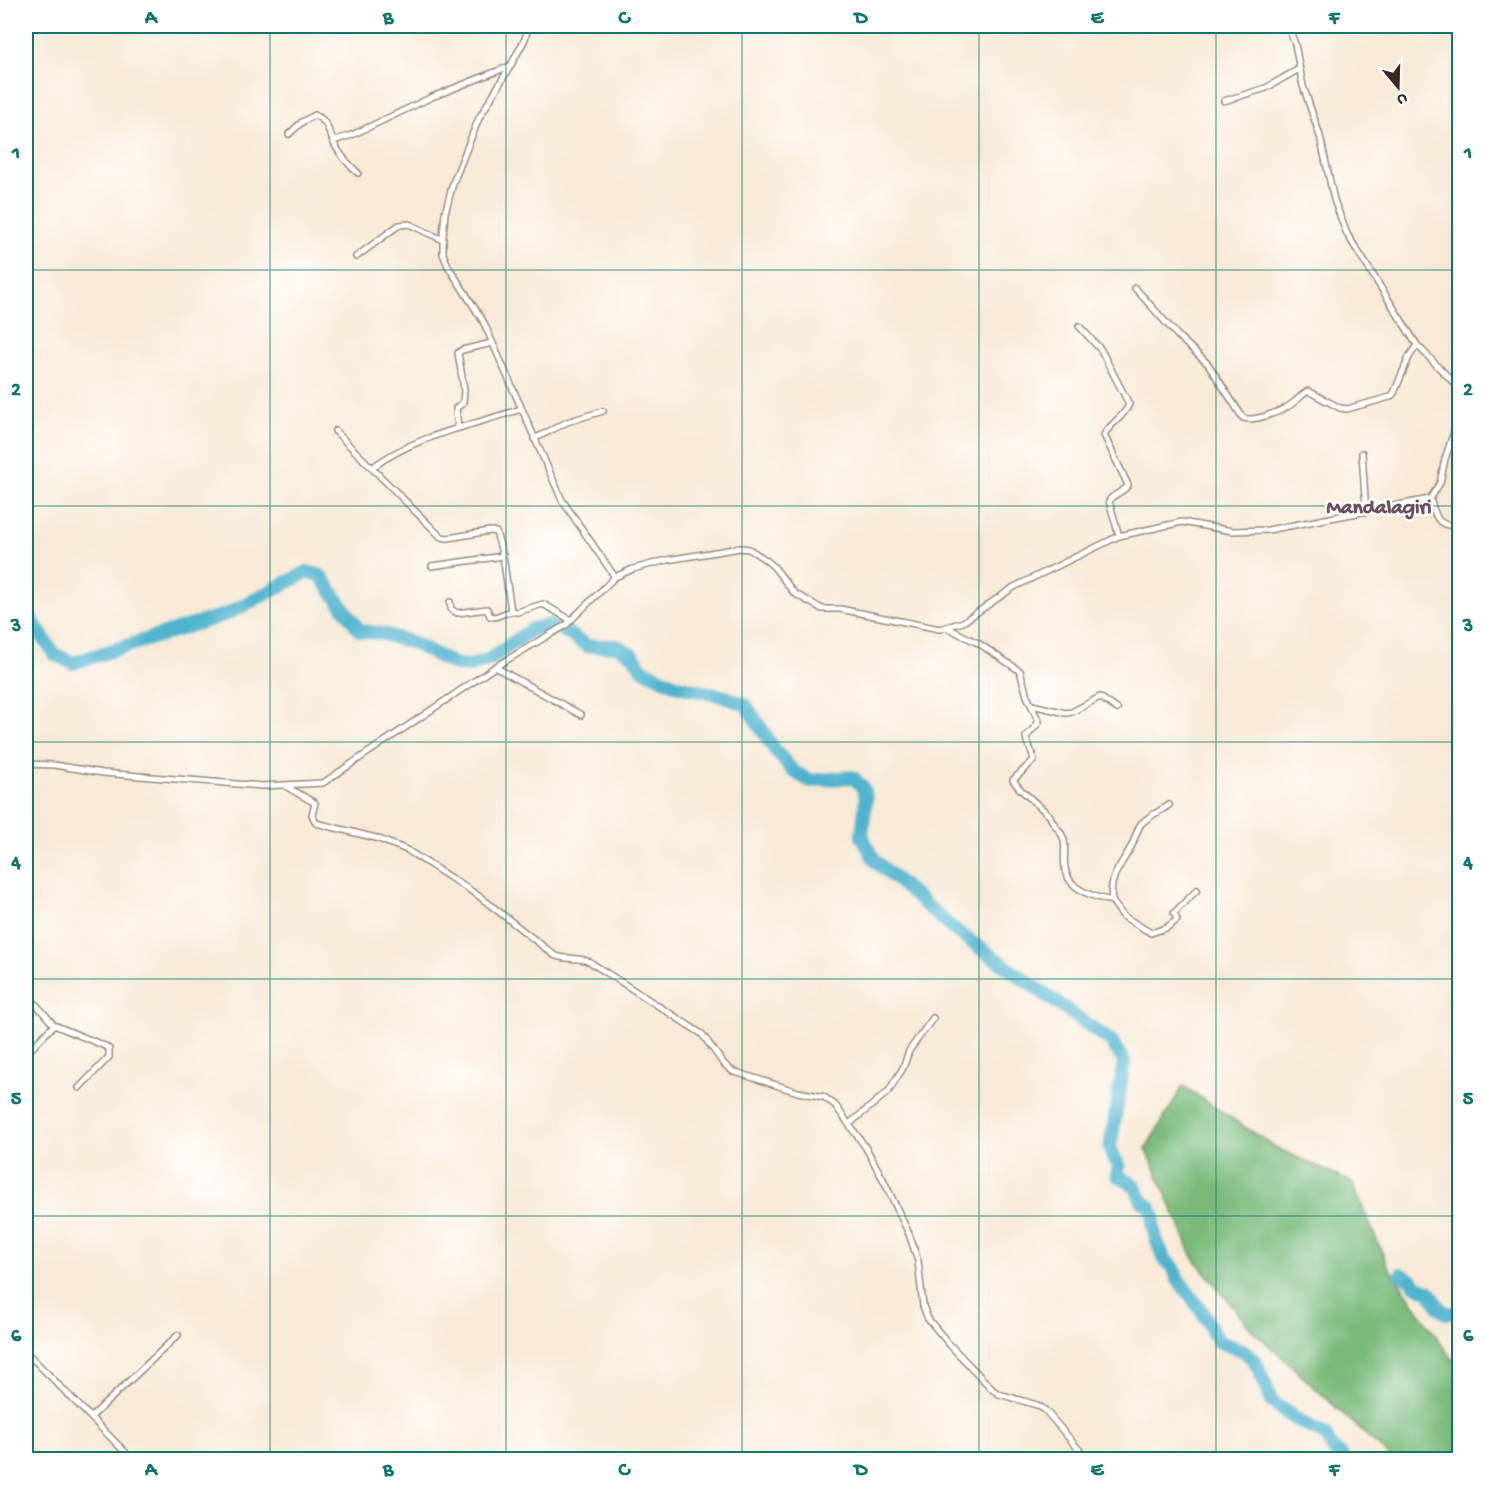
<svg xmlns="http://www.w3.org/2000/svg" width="1485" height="1485" font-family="'Gochi Hand',sans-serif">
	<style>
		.forest { fill: #79ba7b; stroke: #5a724c; stroke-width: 1.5 }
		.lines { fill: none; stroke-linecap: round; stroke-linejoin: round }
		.river { stroke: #4fb3ce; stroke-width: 14 }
		.street-casing { stroke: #998a7a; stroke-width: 8 }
		.street { stroke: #fff; stroke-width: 5 }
		.grid { fill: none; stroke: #0f766e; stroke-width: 1.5; stroke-opacity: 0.55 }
		.labels { text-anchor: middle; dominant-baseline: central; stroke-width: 5; stroke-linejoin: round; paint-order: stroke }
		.quarter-label { font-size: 21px; font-weight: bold; fill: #6b505b; stroke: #fff }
		.neatline { fill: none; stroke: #0f766e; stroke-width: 2 }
		.grid-label { font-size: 20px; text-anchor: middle; font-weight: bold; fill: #0f766e }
	</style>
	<rect width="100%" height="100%" fill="#fff"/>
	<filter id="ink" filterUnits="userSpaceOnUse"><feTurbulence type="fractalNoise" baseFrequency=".0167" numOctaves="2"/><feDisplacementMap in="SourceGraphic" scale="12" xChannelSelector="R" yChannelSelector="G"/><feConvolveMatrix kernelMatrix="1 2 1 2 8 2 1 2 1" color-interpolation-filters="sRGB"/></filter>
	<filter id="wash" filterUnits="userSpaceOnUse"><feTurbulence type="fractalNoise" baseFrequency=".008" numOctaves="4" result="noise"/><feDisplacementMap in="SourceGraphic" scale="24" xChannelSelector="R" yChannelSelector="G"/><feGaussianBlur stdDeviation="1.35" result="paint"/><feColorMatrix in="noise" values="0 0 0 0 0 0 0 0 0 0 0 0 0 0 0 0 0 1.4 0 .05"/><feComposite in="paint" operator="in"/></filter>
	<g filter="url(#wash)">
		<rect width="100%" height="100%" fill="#f7e9d5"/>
		<!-- forest -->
		<polygon class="forest" points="1183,1086 1275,1147 1352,1182 1387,1264 1451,1358 1459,1363 1459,1459 1392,1459 1249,1327 1193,1257 1146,1148"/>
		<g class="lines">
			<!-- river -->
			<g class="river">
				<polyline points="26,611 54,654 73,663 227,614 307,572 320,575 360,631 379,633 411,642 456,665 470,666 490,659 532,629 554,624 587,646 617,646 633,655 642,669 678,686 726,697 746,705 775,750 793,771 810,781 852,777 862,786 866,798 862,836 875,861 952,928 1112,1042 1124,1062 1110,1148 1112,1155 1119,1165 1117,1175 1135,1186 1142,1201 1150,1207 1154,1217 1153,1226 1156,1239 1165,1260 1174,1268 1177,1278 1204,1314 1217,1341 1244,1351 1254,1360 1259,1369 1272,1402 1297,1420 1325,1435 1333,1450 1340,1454 1344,1460"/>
				<polyline points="1401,1274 1413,1281 1415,1285 1430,1292 1440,1309 1446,1313 1455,1313 1460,1317"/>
			</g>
		</g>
	</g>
	<g filter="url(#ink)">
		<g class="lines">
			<!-- street casing -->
			<g class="street-casing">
				<g id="street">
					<polyline points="528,26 525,39 511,65 479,118 453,183 445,213 443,236 443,254 448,266 483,321 562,500 615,577"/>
					<polyline points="1288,26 1295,44 1303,86 1320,136 1334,200 1347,234 1417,345 1460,389"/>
					<polyline points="1224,101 1266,88 1299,69"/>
					<path d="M 289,134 L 302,122 L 315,115 C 329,121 329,135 336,147 C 342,157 349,165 358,173"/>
					<polyline points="333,141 352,135 432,97 510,66"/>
					<polyline points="356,257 399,225 409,224 443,240"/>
					<path d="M 1135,288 L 1178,336 L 1208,364 L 1243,418 C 1255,422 1283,411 1293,403 C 1299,399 1302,394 1308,391 L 1340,408 L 1347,409 L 1390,397 L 1394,393 L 1409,357 L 1417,345"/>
					<path d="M 1079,326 L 1101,350 L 1129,404 C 1124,418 1110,423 1104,435 L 1128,485 C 1124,493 1113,493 1109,501 L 1119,536"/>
					<polyline points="458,428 456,408 463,403 464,389 458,353 462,350 492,343"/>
					<polyline points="335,431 441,537 448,538 490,531 496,532 503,556 511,611 517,612 543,604 571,620"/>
					<polyline points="534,439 567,422 603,411"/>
					<polyline points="1362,453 1366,512"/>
					<path d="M 373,467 C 416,435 471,426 521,409"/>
					<path d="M 1430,499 C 1437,519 1436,526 1460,526"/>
					<polyline points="432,566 503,556"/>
					<polyline points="450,602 451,609 457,613 487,609 490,616 495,617 511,611"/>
					<path d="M 948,628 L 978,643 L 1020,671 L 1027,696 L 1039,722 L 1026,737 C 1027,746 1033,751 1034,760 L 1013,780 L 1020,789 L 1050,816 C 1053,826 1061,829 1064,840 C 1066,849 1063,859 1065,868 C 1068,890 1094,897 1112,901 L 1123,916 L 1151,933 L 1166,928 L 1177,920 L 1174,913 L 1197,890"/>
					<polyline points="495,667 581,715"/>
					<polyline points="1032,705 1066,713 1072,712 1100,697 1117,709"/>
					<polyline points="26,764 54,765 103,773 262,786 323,783 495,667 566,625 615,577 633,569 667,560 740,548 749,549 766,560 774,567 794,593 822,609 840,609 940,629 963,622 1014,587 1119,536 1182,522 1232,531 1268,530 1430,499 1440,483 1445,459 1460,413"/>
					<path d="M 287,787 L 315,803 L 312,815 L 316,823 L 376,838 L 407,850 L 479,896 L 554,955 C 566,961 578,956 590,962 L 702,1034 L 723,1063 L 732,1071 L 798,1092 L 824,1097 L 835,1105 L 866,1148 L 883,1179 L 909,1234 L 918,1261 L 923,1306 L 928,1319 L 949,1344 L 993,1390 L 999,1394 L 1037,1405 L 1045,1410 L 1088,1460"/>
					<path d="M 1112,901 C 1108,876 1122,865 1132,845 C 1135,839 1137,829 1141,824 C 1148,816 1161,811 1169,805"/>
					<polyline points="26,993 54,1025 105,1046 109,1049 109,1057 79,1088"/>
					<polyline points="26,1054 54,1025"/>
					<polyline points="849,1124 888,1092 903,1068 909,1051 933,1018"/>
					<polyline points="26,1352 133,1460"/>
					<polyline points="91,1417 178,1335"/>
				</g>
			</g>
			<!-- street -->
			<use href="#street" class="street"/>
		</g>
	</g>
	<!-- grid -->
	<path class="grid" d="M 270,26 L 270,1460M 506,26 L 506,1460M 742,26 L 742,1460M 979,26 L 979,1460M 1216,26 L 1216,1460M 26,270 L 1460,270M 26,506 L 1460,506M 26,742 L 1460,742M 26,979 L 1460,979M 26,1216 L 1460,1216"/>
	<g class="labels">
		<!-- quarter labels -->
		<g class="quarter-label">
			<text x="1379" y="509">Mandalagiri</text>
		</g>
	</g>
	<!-- margin -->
	<rect width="1485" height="1485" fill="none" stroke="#fff" stroke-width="66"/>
	<!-- north arrow -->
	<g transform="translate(1398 87) rotate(161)" stroke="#ffffff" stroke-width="4.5" paint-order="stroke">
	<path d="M0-4.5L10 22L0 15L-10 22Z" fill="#3b2a1e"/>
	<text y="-9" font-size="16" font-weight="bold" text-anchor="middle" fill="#3b2a1e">U</text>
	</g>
	<rect x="33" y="33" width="1419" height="1419" class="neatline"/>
	<g class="grid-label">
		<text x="151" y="23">A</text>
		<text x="388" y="23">B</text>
		<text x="624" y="23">C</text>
		<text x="861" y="23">D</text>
		<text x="1097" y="23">E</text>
		<text x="1334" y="23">F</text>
		<text x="16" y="158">1</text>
		<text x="1468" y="158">1</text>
		<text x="16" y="395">2</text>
		<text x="1468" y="395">2</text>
		<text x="16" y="631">3</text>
		<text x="1468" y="631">3</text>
		<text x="16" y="868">4</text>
		<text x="1468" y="868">4</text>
		<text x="16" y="1104">5</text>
		<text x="1468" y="1104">5</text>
		<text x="16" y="1341">6</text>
		<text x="1468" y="1341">6</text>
		<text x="151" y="1475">A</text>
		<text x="388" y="1475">B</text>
		<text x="624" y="1475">C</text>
		<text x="861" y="1475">D</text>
		<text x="1097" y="1475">E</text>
		<text x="1334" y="1475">F</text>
	</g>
</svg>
